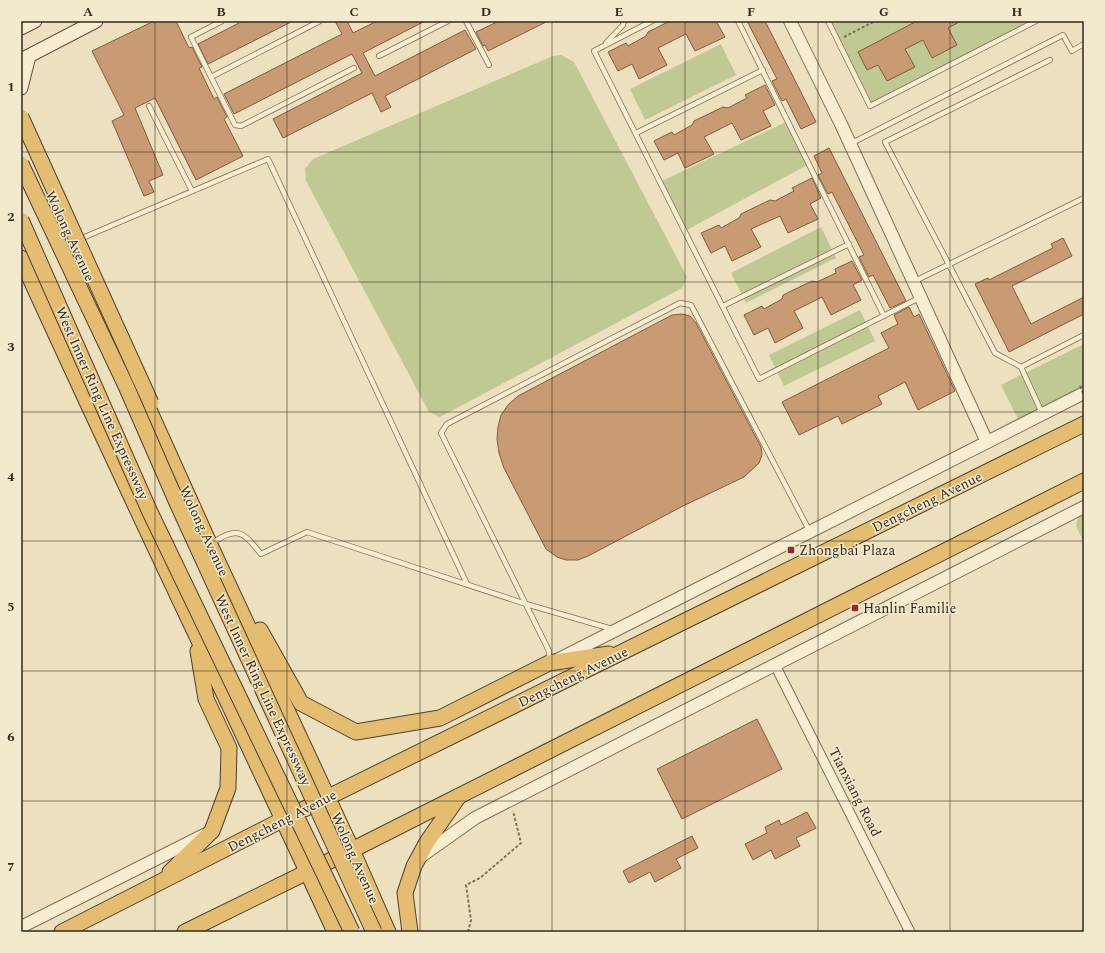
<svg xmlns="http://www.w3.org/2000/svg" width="1105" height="953" font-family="Spectral,serif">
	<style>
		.green { fill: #c0c993 }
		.building { fill: #c99b75; stroke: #815b3e }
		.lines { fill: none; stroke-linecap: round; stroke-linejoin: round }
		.service-casing { stroke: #837057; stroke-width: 6 }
		.minor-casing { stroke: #837057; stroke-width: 11 }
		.tertiary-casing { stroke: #837057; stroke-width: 14 }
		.secondary-casing { stroke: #64513b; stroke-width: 15 }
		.trunk-casing { stroke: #503e2c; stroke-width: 17 }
		.path { stroke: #837057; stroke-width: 2; stroke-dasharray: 3 2; stroke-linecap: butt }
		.service { stroke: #f7edd0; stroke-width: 4.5 }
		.minor { stroke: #f7edd0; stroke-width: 9 }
		.tertiary { stroke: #f7edd0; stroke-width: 12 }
		.secondary { stroke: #f7edd0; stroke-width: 13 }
		.trunk { stroke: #e4bd73; stroke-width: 15 }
		.trunk-bridge-casing { stroke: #503e2c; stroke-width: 17; stroke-linecap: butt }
		.path-bridge { stroke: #837057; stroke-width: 2; stroke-dasharray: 3 2; stroke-linecap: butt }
		.trunk-bridge { stroke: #e4bd73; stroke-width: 15 }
		.grid { fill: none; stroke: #33281c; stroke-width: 1; stroke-opacity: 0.55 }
		.poi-dot { fill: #902d2a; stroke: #f3eacd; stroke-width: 1.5 }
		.labels { text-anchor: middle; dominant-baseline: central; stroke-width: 3; stroke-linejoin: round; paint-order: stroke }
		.street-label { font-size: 14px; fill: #33281c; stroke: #f3eacd }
		.poi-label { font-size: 14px; fill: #33281c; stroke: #f3eacd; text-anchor: start }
		.neatline { fill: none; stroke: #33281c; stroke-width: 1.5 }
		.grid-label { font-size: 13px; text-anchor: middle; font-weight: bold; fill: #33281c }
	</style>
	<rect width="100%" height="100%" fill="#ece0be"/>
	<!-- green -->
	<g class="green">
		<polygon points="827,21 1036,21 870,106"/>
		<polygon points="721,44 736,75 645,120 630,89"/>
		<polygon points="561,55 574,62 687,277 682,288 440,417 429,412 306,181 305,169 313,159 553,56"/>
		<polygon points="788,121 809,164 685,231 660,182"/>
		<polygon points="821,227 836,258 746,303 731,273"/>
		<polygon points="860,310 875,341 784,386 769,355"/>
		<polygon points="1084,344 1084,393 1021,425 1001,385"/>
		<polygon points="1084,514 1084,543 1076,526 1079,516"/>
	</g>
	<!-- building -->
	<g class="building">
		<polygon points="154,21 176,21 189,48 192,47 202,67 199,68 214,99 217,97 227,117 224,119 243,156 196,180 155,98 135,108 163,175 149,181 154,192 144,196 112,121 124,115 92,51"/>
		<polygon points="243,21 293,21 208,64 198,44"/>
		<polygon points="335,21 347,21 353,33 377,21 425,21 363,53 375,76 465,30 476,49 385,96 391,107 381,112 372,93 283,138 273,119 362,73 352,54 234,114 224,94 342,34"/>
		<polygon points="499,21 548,21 488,51 485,45 483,46 476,32"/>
		<polygon points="670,21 716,21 725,37 695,51 686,34 658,48 667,65 639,79 632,64 618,71 608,52 626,43 628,46 646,36 648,32"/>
		<polygon points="747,21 765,21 816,122 801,129 786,99 782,101 772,81 777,79"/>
		<polygon points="917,21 961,21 948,28 957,45 932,58 923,40 905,49 915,67 887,81 878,65 867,70 858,52"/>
		<polygon points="765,85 775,105 763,111 771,126 741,140 732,123 704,137 714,154 685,168 678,153 664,160 654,141 672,132 674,135 692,125 694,121 723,107 728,108 747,98 745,95"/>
		<polygon points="829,148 906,301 890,308 873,275 869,277 859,257 864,255 832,192 828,194 818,175 822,173 814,156"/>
		<polygon points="812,178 821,198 810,204 818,219 788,233 780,216 751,229 761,247 732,261 725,246 711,253 701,233 719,225 721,228 739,218 741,214 770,200 775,201 794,191 792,188"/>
		<polygon points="1063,238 1072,256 1012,286 1031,324 1084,297 1084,314 1009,352 975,284 988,278 989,280 1053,248 1051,244"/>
		<polygon points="852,261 862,280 853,285 861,300 831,315 822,297 794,311 803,328 775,343 768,328 754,335 744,315 762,306 764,309 782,299 783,295 812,281 817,282 836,273 835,269"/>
		<polygon points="909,307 914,317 919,314 955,391 918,410 905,382 878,396 882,404 842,424 838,416 799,435 782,402 889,348 881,333 898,324 894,315"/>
		<polygon points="682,314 690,316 696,323 761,447 762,455 759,463 744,477 683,506 588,556 578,560 566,560 557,557 546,549 504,468 499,453 497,439 498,427 501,415 508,405 518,396 672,315"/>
		<polygon points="757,719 782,769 682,819 657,769"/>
		<polygon points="807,812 816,828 796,838 800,846 775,859 771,850 753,860 745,844 767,833 765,827 779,820 781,825"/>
		<polygon points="692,836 698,848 676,859 681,868 655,882 650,872 629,883 623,871"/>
	</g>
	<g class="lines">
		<!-- service casing -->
		<g class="service-casing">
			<g id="service">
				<polyline points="222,21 191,37 235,125 241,126 354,68"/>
				<polyline points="466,21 489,65"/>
				<polyline points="652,21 594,51 759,379 919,298"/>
				<polyline points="738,21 884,316"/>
				<polyline points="828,21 870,106 1036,21"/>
				<polyline points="606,43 623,25 624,21"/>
				<polyline points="379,56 448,21"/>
				<polyline points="1050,60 885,142 995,353 1021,367 1084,335"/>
				<polyline points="211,77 320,21"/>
				<polyline points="149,106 192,191"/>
				<polyline points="636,133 763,70"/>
				<polyline points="850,144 1063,35 1072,51 1084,44"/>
				<polyline points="80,239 268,159 467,584"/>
				<polyline points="915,281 1084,198"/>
				<polyline points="723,306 849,244"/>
				<polyline points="1021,367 1042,413"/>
				<path d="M 211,544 C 238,525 243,532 261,554 L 307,532 L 526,604 L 612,629"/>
				<polyline points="549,660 549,651 441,433 447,424 680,303 691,305 810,532"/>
			</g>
		</g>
		<!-- minor casing -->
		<g class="minor-casing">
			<polyline id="minor" points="775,665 910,932"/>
		</g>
		<!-- tertiary casing -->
		<g class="tertiary-casing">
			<g id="tertiary">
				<polyline points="790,21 841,124 987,442"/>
				<polyline points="557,660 1084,393"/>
				<polyline points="420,857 475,818 1084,507"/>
				<polyline points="21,927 204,835"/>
			</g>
		</g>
		<!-- secondary casing -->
		<g class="secondary-casing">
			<g id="secondary">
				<polyline points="21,28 35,21"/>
				<polyline points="21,60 96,21"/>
				<polyline points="21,88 29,56"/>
			</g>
		</g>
		<!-- trunk casing -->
		<g class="trunk-casing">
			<g id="trunk">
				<path d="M 21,258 C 123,484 232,707 335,932"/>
				<polyline points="141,392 210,545 352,850 388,932"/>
				<polyline points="260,630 301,703 356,732 440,718 549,663 609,654"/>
				<polyline points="170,872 212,831 228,788 229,748 206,699 198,651"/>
				<polyline points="62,932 284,819 1084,424"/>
				<polyline points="185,932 352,850 1084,481"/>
				<polyline points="410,932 405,893 414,866 427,842 459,796"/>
			</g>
		</g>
		<!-- path -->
		<g class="path">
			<polyline points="844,37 875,21"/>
			<polyline points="468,932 471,920 466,885 480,878 521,843 513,811"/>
		</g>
		<!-- service -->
		<use href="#service" class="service"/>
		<!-- minor -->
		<use href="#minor" class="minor"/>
		<!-- tertiary -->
		<use href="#tertiary" class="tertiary"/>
		<!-- secondary -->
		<use href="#secondary" class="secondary"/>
		<!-- trunk -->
		<use href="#trunk" class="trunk"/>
		<!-- trunk-bridge casing -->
		<g class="trunk-bridge-casing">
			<g id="trunk-bridge">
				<polyline points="21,117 151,403"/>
				<polyline points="21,164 126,386 178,505 374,932"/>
				<polyline points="21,220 149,510 352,932"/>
			</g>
		</g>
		<!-- path-bridge -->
		<polyline class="path-bridge" points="1080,386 1084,395"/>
		<!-- trunk-bridge -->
		<use href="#trunk-bridge" class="trunk-bridge"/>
	</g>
	<!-- grid -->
	<path class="grid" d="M 155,21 L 155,932M 287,21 L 287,932M 420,21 L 420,932M 552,21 L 552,932M 685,21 L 685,932M 818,21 L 818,932M 950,21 L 950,932M 21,152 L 1084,152M 21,282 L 1084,282M 21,412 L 1084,412M 21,541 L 1084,541M 21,671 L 1084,671M 21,801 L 1084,801"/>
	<!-- markers -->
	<g class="poi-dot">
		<rect x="787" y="546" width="8" height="8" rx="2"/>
		<rect x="851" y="604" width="8" height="8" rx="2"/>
	</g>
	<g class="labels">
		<!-- street labels -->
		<g class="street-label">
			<text transform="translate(70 236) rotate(65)">Wolong Avenue</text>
			<text transform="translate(102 403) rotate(66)">West Inner Ring Line Expressway</text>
			<text transform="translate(927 502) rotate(-26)">Dengcheng Avenue</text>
			<text transform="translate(204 531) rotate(65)">Wolong Avenue</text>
			<text transform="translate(573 677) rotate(-26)">Dengcheng Avenue</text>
			<text transform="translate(263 690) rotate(65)">West Inner Ring Line Expressway</text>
			<text transform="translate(855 792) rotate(63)">Tianxiang Road</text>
			<text transform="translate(282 821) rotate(-27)">Dengcheng Avenue</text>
			<text transform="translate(355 858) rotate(66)">Wolong Avenue</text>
		</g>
		<!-- poi labels -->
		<g class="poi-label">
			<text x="799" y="550">Zhongbai Plaza</text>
			<text x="863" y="608">Hanlin Familie</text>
		</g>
	</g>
	<!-- border -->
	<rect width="1105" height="953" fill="none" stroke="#f3eacd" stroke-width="44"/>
	<rect x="22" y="22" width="1061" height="909" class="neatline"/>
	<g class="grid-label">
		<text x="88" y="16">A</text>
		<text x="221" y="16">B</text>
		<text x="354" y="16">C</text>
		<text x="486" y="16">D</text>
		<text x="619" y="16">E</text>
		<text x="751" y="16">F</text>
		<text x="884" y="16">G</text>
		<text x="1017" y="16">H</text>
		<text x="11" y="91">1</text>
		<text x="11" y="221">2</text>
		<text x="11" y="351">3</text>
		<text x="11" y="481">4</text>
		<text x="11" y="611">5</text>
		<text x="11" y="741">6</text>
		<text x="11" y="871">7</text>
	</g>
</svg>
